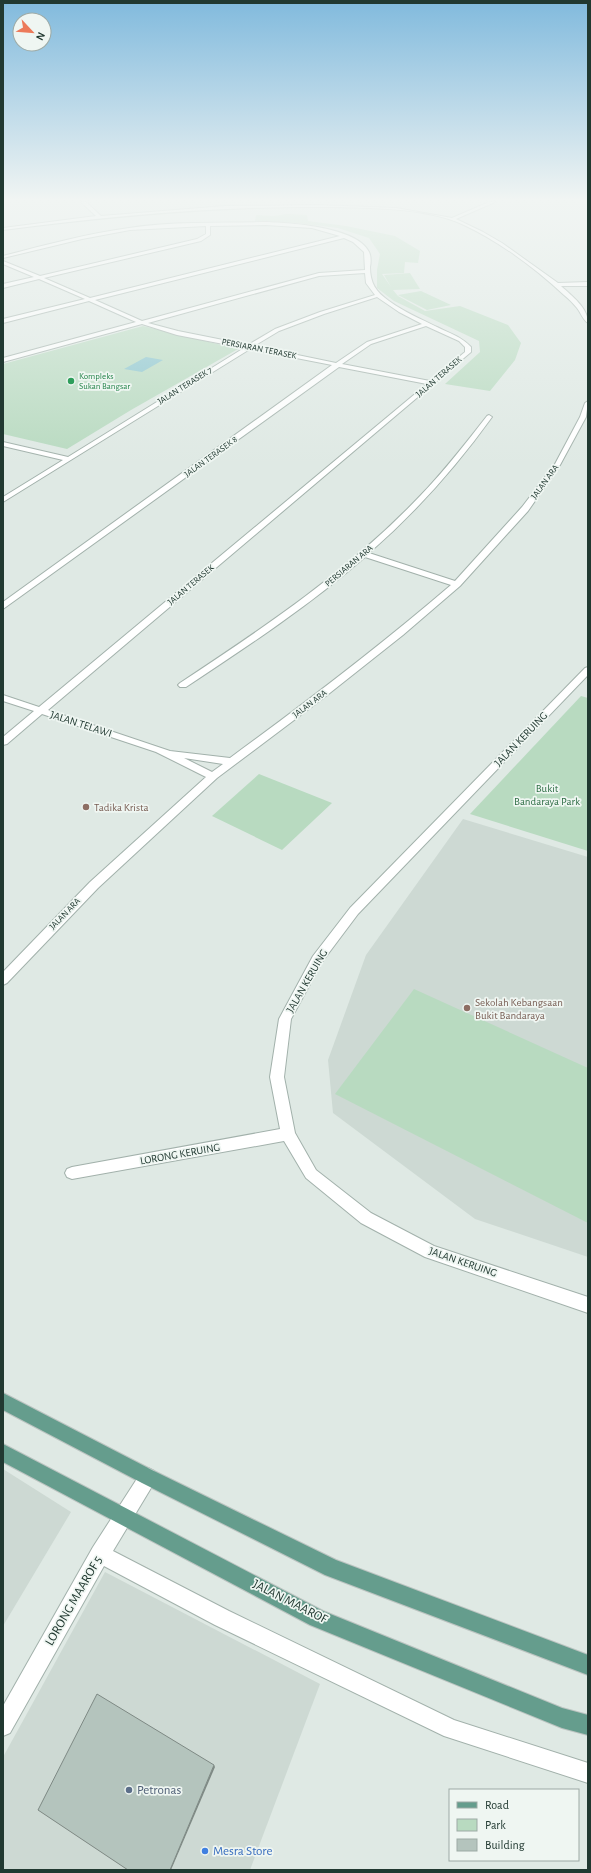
<svg xmlns="http://www.w3.org/2000/svg" width="591" height="1873" font-family="'Alegreya Sans',sans-serif">
	<style>
		.built { fill: #cdd9d3 }
		.green { fill: #b8dac0 }
		.water { fill: #88c4cd }
		.lines { fill: none; stroke-linecap: round; stroke-linejoin: round }
		.minor-casing { stroke: #a2b1ab; stroke-width: 2 }
		.major-casing { stroke: #bcc4c1; stroke-width: 2 }
		.minor { fill: #fff; fill-rule: evenodd }
		.major { fill: #659d8d; fill-rule: evenodd }
		.shaded-wall { fill: #7e8984 }
		.building { fill: #b4c4bd; stroke: #7e8984 }
		.leisure-dot { fill: #2e9e5b; stroke: #eff6f2; stroke-width: 1.5 }
		.education-dot { fill: #8d6e63; stroke: #eff6f2; stroke-width: 1.5 }
		.service-dot { fill: #5c6f8a; stroke: #eff6f2; stroke-width: 1.5 }
		.shop-dot { fill: #3f7fe0; stroke: #eff6f2; stroke-width: 1.5 }
		.labels { text-anchor: middle; dominant-baseline: central; stroke-width: 3.5; stroke-linejoin: round; paint-order: stroke }
		.far-street-label { font-size: 9px; fill: #213931; stroke: #eff6f2 }
		.far-leisure-label { font-size: 9px; fill: #27864d; stroke: #eff6f2; text-anchor: start }
		.street-label { font-size: 11px; fill: #213931; stroke: #eff6f2 }
		.park-label { font-size: 11px; fill: #2d6d44; stroke: #eff6f2 }
		.education-label { font-size: 11px; fill: #785e54; stroke: #eff6f2; text-anchor: start }
		.near-street-label { font-size: 13px; fill: #213931; stroke: #eff6f2 }
		.near-service-label { font-size: 13px; fill: #4e5e75; stroke: #eff6f2; text-anchor: start }
		.near-shop-label { font-size: 13px; fill: #366cbe; stroke: #eff6f2; text-anchor: start }
	</style>
	<rect width="100%" height="100%" fill="#dfe9e4"/>
	<!-- built -->
	<g class="built">
		<polygon points="463,819 588,857 588,1257 475,1219 333,1113 328,1060 366,955"/>
		<polygon points="3,1469 71,1512 3,1626"/>
		<polygon points="105,1572 320,1684 250,1870 3,1870 3,1757"/>
	</g>
	<!-- green -->
	<g class="green">
		<polygon points="287,214 307,215 308,221 346,226 395,236 420,251 418,263 405,262 404,273 382,274 391,287 384,275 410,273 420,289 393,290 398,296 425,311 460,306 508,325 521,343 515,360 490,391 445,384 480,352 479,341 394,301 377,288 377,270 380,254 369,238 338,228 297,223 255,221 256,215 274,216"/>
		<polygon points="421,291 451,305 427,310 398,295"/>
		<polygon points="143,326 238,349 131,410 67,449 3,434 3,364"/>
		<polygon points="581,696 588,698 588,851 470,814"/>
		<polygon points="259,774 332,803 282,850 212,816"/>
		<polygon points="414,989 588,1068 588,1223 335,1094"/>
	</g>
	<!-- water -->
	<polygon class="water" points="146,357 163,360 142,372 124,369"/>
	<g class="lines">
		<!-- minor casing -->
		<g class="minor-casing">
			<g id="minor">
				<path d="M 81,202 L 86,202 L 101,216 L 225,206 L 318,205 L 396,208 L 452,218 L 489,202 L 495,202 L 456,219 L 483,232 L 502,243 L 558,283 L 588,282 L 588,286 L 561,286 C 572,296 588,308 588,323 C 583,320 581,313 577,308 C 573,303 569,299 564,295 C 535,268 500,242 464,225 C 425,207 370,208 328,207 C 219,206 111,216 3,230 L 3,228 L 96,216 Z"/>
				<path d="M 266,222 C 291,223 357,227 369,252 C 371,256 371,262 370,267 C 370,283 376,292 389,301 C 404,312 421,319 437,327 C 449,333 462,337 471,347 L 471,352 L 48,710 L 170,751 L 230,758 C 305,703 380,646 451,585 L 365,557 C 310,605 248,646 186,687 L 180,687 L 178,685 L 180,683 C 265,627 350,570 421,495 C 445,470 466,443 487,416 L 489,415 L 492,417 C 456,467 416,512 369,553 L 455,581 L 522,507 L 555,464 L 580,417 L 585,403 L 588,401 L 586,417 L 560,465 L 528,511 L 460,586 L 403,635 L 326,696 L 217,778 L 98,888 L 7,983 L 3,985 L 3,972 L 90,882 L 206,777 L 156,752 L 42,714 L 7,744 L 3,745 L 3,737 L 34,711 L 3,701 L 3,695 L 39,707 L 427,384 L 339,367 L 3,609 L 3,602 L 332,365 L 250,349 L 3,502 L 3,497 L 63,460 L 3,446 L 3,442 L 68,457 L 244,348 L 177,335 L 142,324 L 3,362 L 3,358 L 136,322 L 89,301 L 3,323 L 3,319 L 85,299 L 39,279 L 3,288 L 3,284 L 34,277 L 3,264 L 3,261 L 40,276 L 197,239 L 206,234 L 206,226 L 130,230 L 82,239 L 3,258 L 3,256 C 45,245 86,234 129,228 C 174,221 221,223 266,222 ZM 266,225 L 312,228 L 340,236 L 90,298 L 44,278 L 201,241 L 210,235 L 210,226 ZM 344,238 L 353,242 L 364,252 L 365,270 L 319,273 L 142,321 L 95,300 ZM 365,273 L 366,283 L 375,295 L 320,312 L 275,329 L 248,345 L 178,331 L 148,323 L 319,276 ZM 377,297 L 399,312 L 422,324 L 367,342 L 336,363 L 254,346 L 279,331 L 324,314 ZM 426,326 L 459,341 L 465,347 L 465,352 L 430,381 L 342,364 L 371,344 ZM 184,758 L 223,764 L 212,772 Z"/>
				<polygon points="588,667 588,675 358,914 322,962 291,1019 284,1077 295,1133 316,1170 371,1213 434,1246 588,1297 588,1313 425,1257 361,1223 306,1178 284,1141 72,1179 67,1177 65,1173 67,1169 72,1167 280,1129 270,1077 279,1019 313,956 350,908 585,668"/>
				<polygon points="148,1468 154,1471 157,1477 154,1483 113,1551 229,1611 454,1720 588,1763 588,1783 444,1736 215,1625 104,1566 10,1733 3,1736 3,1706 93,1547 142,1471"/>
			</g>
		</g>
		<!-- major casing -->
		<g class="major-casing">
			<g id="major">
				<polygon points="3,1393 154,1471 336,1560 588,1655 588,1675 325,1575 142,1483 3,1410"/>
				<polygon points="3,1444 323,1611 562,1708 588,1715 588,1735 562,1728 310,1625 3,1462"/>
			</g>
		</g>
		<!-- minor -->
		<use href="#minor" class="minor"/>
		<!-- major -->
		<use href="#major" class="major"/>
	</g>
	<!-- shaded-wall -->
	<polygon class="shaded-wall" points="214,1765 215,1767 171,1870 170,1870"/>
	<!-- building -->
	<polygon class="building" points="97,1694 214,1765 170,1870 128,1870 38,1810"/>
	<!-- sky -->
	<linearGradient id="sky" x2="0" y2="1"><stop stop-color="#81badd"/><stop offset="0.43" stop-color="#f1f5f3"/><stop offset="1" stop-color="#f1f5f3" stop-opacity="0"/></linearGradient>
	<rect width="591" height="465" fill="url(#sky)"/>
	<!-- markers -->
	<circle class="leisure-dot" cx="71" cy="381" r="4"/>
	<g class="education-dot">
		<circle cx="86" cy="807" r="4"/>
		<circle cx="467" cy="1008" r="4"/>
	</g>
	<circle class="service-dot" cx="129" cy="1790" r="4"/>
	<circle class="shop-dot" cx="205" cy="1851" r="4"/>
	<g class="labels">
		<!-- far-street labels -->
		<g class="far-street-label">
			<text transform="translate(259 349) rotate(11)">PERSIARAN TERASEK</text>
			<text transform="translate(439 377) rotate(-41)">JALAN TERASEK</text>
			<text transform="translate(185 386) rotate(-32)">JALAN TERASEK 7</text>
			<text transform="translate(211 457) rotate(-36)">JALAN TERASEK 8</text>
			<text transform="translate(545 482) rotate(-54)">JALAN ARA</text>
			<text transform="translate(349 566) rotate(-40)">PERSIARAN ARA</text>
			<text transform="translate(191 585) rotate(-40)">JALAN TERASEK</text>
			<text transform="translate(310 704) rotate(-37)">JALAN ARA</text>
			<text transform="translate(65 914) rotate(-46)">JALAN ARA</text>
		</g>
		<!-- far-leisure labels -->
		<g class="far-leisure-label">
			<text x="79" y="376">Kompleks<tspan x="79" dy="10">Sukan Bangsar</tspan></text>
		</g>
		<!-- street labels -->
		<g class="street-label">
			<text transform="translate(81 724) rotate(18)">JALAN TELAWI</text>
			<text transform="translate(521 739) rotate(-46)">JALAN KERUING</text>
			<text transform="translate(307 981) rotate(-60)">JALAN KERUING</text>
			<text transform="translate(180 1154) rotate(-10)">LORONG KERUING</text>
			<text transform="translate(463 1262) rotate(19)">JALAN KERUING</text>
		</g>
		<!-- park labels -->
		<g class="park-label">
			<text x="547" y="788">Bukit<tspan x="547" dy="13">Bandaraya Park</tspan></text>
		</g>
		<!-- education labels -->
		<g class="education-label">
			<text x="94" y="807">Tadika Krista</text>
			<text x="475" y="1002">Sekolah Kebangsaan<tspan x="475" dy="13">Bukit Bandaraya</tspan></text>
		</g>
		<!-- near-street labels -->
		<g class="near-street-label">
			<text transform="translate(74 1601) rotate(-60)">LORONG MAAROF 5</text>
			<text transform="translate(290 1602) rotate(27)">JALAN MAAROF</text>
		</g>
		<!-- near-service labels -->
		<g class="near-service-label">
			<text x="137" y="1790">Petronas</text>
		</g>
		<!-- near-shop labels -->
		<g class="near-shop-label">
			<text x="213" y="1851">Mesra Store</text>
		</g>
	</g>
	<!-- border -->
	<rect width="591" height="1873" fill="none" stroke="#213931" stroke-width="8"/>
	<!-- legend -->
	<rect x="449" y="1789" width="130" height="72" fill="#eff6f2" stroke="#9daaa5"/>
	<rect x="457" y="1802" width="20" height="6" fill="#659d8d" stroke="#9daaa5"/>
	<text x="485" y="1809" font-size="12" fill="#213931">Road</text>
	<rect x="457" y="1819" width="20" height="12" fill="#b8dac0" stroke="#9daaa5"/>
	<text x="485" y="1829" font-size="12" fill="#213931">Park</text>
	<rect x="457" y="1839" width="20" height="12" fill="#b4c4bd" stroke="#9daaa5"/>
	<text x="485" y="1849" font-size="12" fill="#213931">Building</text>
	<!-- north arrow -->
	<g transform="translate(32 32) rotate(116)"><circle r="19" fill="#eff6f2" stroke="#9daaa5"/>
	<path d="M0-3L7 15L0 10L-7 15Z" fill="#ec7a5a"/>
	<text y="-6" font-size="11" font-weight="bold" text-anchor="middle" fill="#213931">N</text>
	</g>
</svg>
